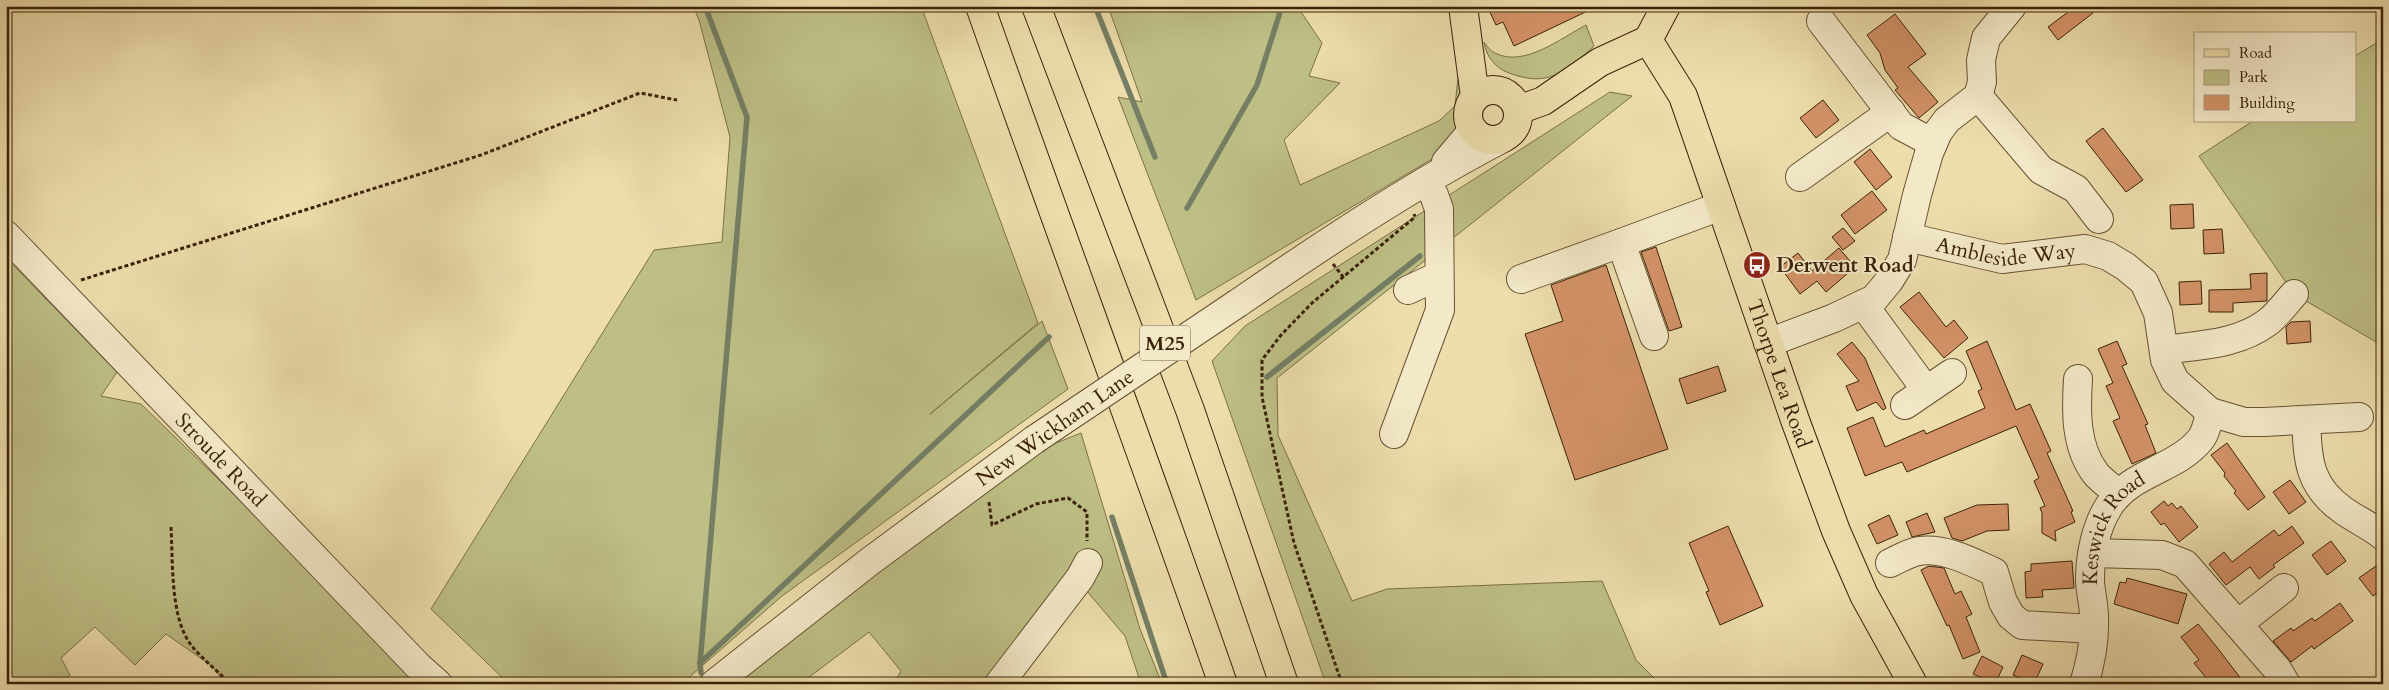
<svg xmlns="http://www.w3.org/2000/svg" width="2389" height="690" font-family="Cardo,serif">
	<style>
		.green { fill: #bdbf85; stroke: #7c7046 }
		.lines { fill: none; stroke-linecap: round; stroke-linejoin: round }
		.stream { stroke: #747f65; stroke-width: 5.5 }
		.building { fill: #d39267; stroke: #3b2208 }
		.minor-casing { stroke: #675131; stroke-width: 30 }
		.major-casing { stroke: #3b2208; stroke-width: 30 }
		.highway-casing { stroke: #3b2208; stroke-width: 30 }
		.path { stroke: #3b2208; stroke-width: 3; stroke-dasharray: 4 2.5; stroke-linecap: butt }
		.minor { stroke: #f3e9c8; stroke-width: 28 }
		.major { stroke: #ecddab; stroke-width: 28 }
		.highway { stroke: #ecddab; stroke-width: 28 }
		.minor-bridge-casing { stroke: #675131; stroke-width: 30; stroke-linecap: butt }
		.minor-bridge { stroke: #f3e9c8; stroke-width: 28 }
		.labels { text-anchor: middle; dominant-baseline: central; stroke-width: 4; stroke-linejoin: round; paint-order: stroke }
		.shield { fill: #f3e9c8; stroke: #725e42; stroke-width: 1 }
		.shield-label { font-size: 20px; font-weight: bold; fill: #3b2208 }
		.street-label { font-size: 21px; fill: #3b2208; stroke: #f3e9c8 }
		.poi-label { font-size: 21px; font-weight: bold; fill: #3b2208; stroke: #f3e9c8; text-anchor: start }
	</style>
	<rect width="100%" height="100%" fill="#ecddab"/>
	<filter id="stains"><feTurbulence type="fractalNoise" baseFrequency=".004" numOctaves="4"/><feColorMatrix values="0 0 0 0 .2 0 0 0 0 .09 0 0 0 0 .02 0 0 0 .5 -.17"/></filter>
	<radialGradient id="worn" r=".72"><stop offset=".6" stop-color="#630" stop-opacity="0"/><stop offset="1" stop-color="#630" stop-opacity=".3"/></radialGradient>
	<!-- green -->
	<g class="green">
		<polygon points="693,6 921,6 1038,323 930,414 1042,321 1068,389 782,596 686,680 677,684 509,684 431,609 654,250 722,242 730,137 699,20"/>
		<path d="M 1108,6 L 1301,6 L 1301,12 L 1322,43 L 1309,76 L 1340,83 L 1284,140 L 1300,185 L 1439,121 L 1455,106 L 1460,58 C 1475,102 1465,121 1437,156 L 1196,300 L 1118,97 L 1142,102 Z"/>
		<path d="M 1586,25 L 1594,46 C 1565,72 1549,88 1509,73 C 1495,68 1486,56 1484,42 C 1487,46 1490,51 1495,53 C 1524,68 1561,38 1586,25 Z"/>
		<polygon points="2383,39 2383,346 2294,294 2199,156 2253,121 2355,121 2355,56"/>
		<polygon points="1610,92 1632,96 1277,378 1278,435 1352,601 1387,589 1602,581 1636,660 1660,684 1326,684 1212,361 1245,326"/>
		<polygon points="6,258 117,372 101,396 141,404 429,684 226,684 212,666 166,634 135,665 95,627 61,658 70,675 61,684 6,684"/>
		<polygon points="1081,433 1140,629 1162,684 1141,684 1125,636 1069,570 988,684 894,684 901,671 869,632 800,684 738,684 790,638 1041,449"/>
	</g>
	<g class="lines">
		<!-- stream -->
		<g class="stream">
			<polyline points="1095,6 1155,157"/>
			<polyline points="1187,208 1257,85 1282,6"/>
			<polyline points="1267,377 1420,256"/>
			<polyline points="1112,517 1167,684"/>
			<polyline points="700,663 1049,337"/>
			<polyline points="701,673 700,663 747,117 705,6"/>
		</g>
	</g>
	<!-- building -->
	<g class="building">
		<polygon points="1487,6 1598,6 1514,46 1503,22 1496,25"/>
		<polygon points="2076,6 2102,6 2058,40 2048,27"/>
		<polygon points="1895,14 1926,54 1908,67 1938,102 1919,118 1895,90 1898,88 1885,70 1880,53 1867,35"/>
		<polygon points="1823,100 1839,120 1816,138 1800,118"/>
		<polygon points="2103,128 2143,180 2126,192 2086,141"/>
		<polygon points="1870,149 1892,177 1876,190 1854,162"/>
		<polygon points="1872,191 1887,210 1855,234 1841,215"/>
		<polygon points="2193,204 2194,228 2171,229 2170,205"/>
		<polygon points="1843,228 1855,241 1843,250 1832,237"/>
		<polygon points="2222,229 2224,253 2204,254 2203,230"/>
		<polygon points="1656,247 1682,327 1669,331 1641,252"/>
		<polygon points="1839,248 1855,267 1826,292 1817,281 1800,294 1780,267 1798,253 1812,271"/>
		<polygon points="1606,265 1668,449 1575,480 1525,334 1563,321 1551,285"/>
		<polygon points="2267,273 2267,301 2233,303 2233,312 2209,312 2209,290 2251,289 2250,274"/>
		<polygon points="2201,281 2202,304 2180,305 2179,282"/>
		<polygon points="1919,292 1946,327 1954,320 1968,338 1944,358 1900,307"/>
		<polygon points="2310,321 2311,342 2287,344 2286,327 2291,322"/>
		<polygon points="1987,341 2016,410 2030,404 2051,451 2047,453 2073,511 2071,512 2075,522 2055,531 2056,541 2042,533 2042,513 2040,508 2045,506 2034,481 2039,478 2016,426 1907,472 1902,462 1865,476 1847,428 1873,417 1885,447 1924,430 1926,434 1985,408 1978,391 1982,389 1966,351"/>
		<polygon points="2117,341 2127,364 2122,366 2148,424 2145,425 2156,453 2132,464 2113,421 2120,418 2106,386 2113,383 2098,349"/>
		<polygon points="1852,342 1865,358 1886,408 1883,410 1876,402 1857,411 1846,386 1859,381 1837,354"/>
		<polygon points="1718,366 1726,391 1687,404 1679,379"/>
		<polygon points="2227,443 2265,497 2248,510 2234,493 2236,491 2224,476 2225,473 2211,455"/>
		<polygon points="2290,480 2306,502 2289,514 2273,492"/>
		<polygon points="2164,501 2168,506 2172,503 2177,509 2181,506 2198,527 2179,542 2164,523 2161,525 2151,512"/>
		<polygon points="2008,504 2009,530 1987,531 1962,541 1952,538 1944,518 1977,505"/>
		<polygon points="1927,513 1935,532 1912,537 1906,522"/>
		<polygon points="1889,515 1898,535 1877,544 1868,525"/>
		<polygon points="1728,526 1763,606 1720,625 1706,592 1709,591 1689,543"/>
		<polygon points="2292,526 2304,543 2273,565 2275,567 2259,579 2250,567 2226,585 2209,564 2224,552 2232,562 2274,530 2279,536"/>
		<polygon points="2331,541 2346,561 2327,575 2312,555"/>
		<polygon points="2072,561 2074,588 2042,590 2043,597 2026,598 2025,572 2031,571 2031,564"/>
		<polygon points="1929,566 1944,568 1955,594 1961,591 1972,614 1966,617 1980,652 1963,659 1949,625 1947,626 1921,570"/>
		<polygon points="2376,566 2383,575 2383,588 2373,596 2359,578"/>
		<polygon points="2127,578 2187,594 2178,624 2114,604 2120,582 2126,583"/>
		<polygon points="2340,603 2353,621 2314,649 2312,646 2291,662 2273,641 2291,628 2293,631 2312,618 2315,621"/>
		<polygon points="2198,624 2216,646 2245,684 2211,684 2194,663 2199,660 2181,637"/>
		<polygon points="2022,655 2043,664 2034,684 2013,675"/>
		<polygon points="1982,656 2003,667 1995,684 1973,674"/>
	</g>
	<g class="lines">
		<!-- minor casing -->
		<g class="minor-casing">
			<g id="minor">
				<polyline points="1821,21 1901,126 1933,143"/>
				<polyline points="1978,96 2041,170 2076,189 2099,219"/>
				<polyline points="1446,162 1473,130"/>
				<polyline points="1800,177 1891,112"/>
				<path id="s1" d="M 6,235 L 419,667 L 438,684"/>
				<path id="s2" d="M 1907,237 L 2002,259 L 2085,249 L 2108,256 L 2126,267 L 2144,282 L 2158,313 L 2165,360 L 2175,381 L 2210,412 L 2244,422 L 2264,422 L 2359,417"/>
				<polyline points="1521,279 1621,243"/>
				<polyline points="1408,290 1438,276"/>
				<path d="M 1238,303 C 1324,244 1411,186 1503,138"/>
				<polyline points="1863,304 1926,390"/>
				<polyline points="1654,336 1621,243 1721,206"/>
				<polyline points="1768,343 1834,318 1874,299 1889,281 1902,260 1917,195 1929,153 1938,132 1947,120 1978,96 1982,82 1981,60 1986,38 2012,6"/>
				<path d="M 2164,350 C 2200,345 2237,345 2268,322 C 2278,314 2286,303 2294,294"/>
				<path d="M 2078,379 C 2076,411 2075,447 2096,474 C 2102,481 2112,488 2119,494"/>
				<polyline points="1905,405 1952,373"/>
				<path d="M 2306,420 C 2308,460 2308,486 2344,511 C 2357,520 2371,526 2383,536"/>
				<polyline points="1394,434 1440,310 1439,209 1434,195 1426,181"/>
				<polyline points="2093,553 2162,555 2185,564 2277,669 2286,684"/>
				<path d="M 1890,563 C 1899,559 1908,553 1919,551 C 1944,547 1972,562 1994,572 L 2003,602 L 2011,616 L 2022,625 L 2093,629"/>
				<polyline points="2238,624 2284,588"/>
				<polyline points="714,684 869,562 1034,440"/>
				<polyline points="999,684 1080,578 1088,563"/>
				<path id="s3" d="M 2084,684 C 2091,662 2095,639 2094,617 C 2094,604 2090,591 2090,579 C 2090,555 2096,526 2109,506 C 2131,472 2175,470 2200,440 C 2206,433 2208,421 2210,412"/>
			</g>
		</g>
		<!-- major casing -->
		<g class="major-casing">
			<g id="major">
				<polyline points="1463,6 1475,97"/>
				<path id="s4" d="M 1648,40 L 1683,96 L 1795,420 L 1836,531 L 1864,595 L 1913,684"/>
				<polyline points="1648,40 1666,6"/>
				<circle cx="1493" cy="115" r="25"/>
				<polyline points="1518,110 1543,101 1600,62 1648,40"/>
			</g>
		</g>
		<!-- highway casing -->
		<g class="highway-casing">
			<g id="highway">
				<path d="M 980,6 C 1060,233 1144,457 1223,684"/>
				<polyline points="1036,6 1190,410 1284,684"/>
			</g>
		</g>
		<!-- path -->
		<g class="path">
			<polyline points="1333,264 1344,278"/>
			<polyline points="81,280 481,155 640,93 677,100"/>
			<polyline points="989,502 992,525 1036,504 1068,498 1087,512 1087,541"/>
			<path d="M 171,527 C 173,562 170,617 191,645 C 202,659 218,671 230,684"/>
			<polyline points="1342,684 1294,543 1262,397 1262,360 1281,335 1312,303 1415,217 1414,214"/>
		</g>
		<!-- minor -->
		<use href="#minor" class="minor"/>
		<!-- major -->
		<use href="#major" class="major"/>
		<!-- highway -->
		<use href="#highway" class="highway"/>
		<!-- minor-bridge casing -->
		<g class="minor-bridge-casing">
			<polyline id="minor-bridge" points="1034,440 1238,303"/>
		</g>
		<!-- minor-bridge -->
		<use href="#minor-bridge" class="minor-bridge"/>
	</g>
	<!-- icons -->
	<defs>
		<g id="bus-disc" transform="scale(1.4375)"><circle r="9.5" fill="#8f2418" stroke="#f3e9c8"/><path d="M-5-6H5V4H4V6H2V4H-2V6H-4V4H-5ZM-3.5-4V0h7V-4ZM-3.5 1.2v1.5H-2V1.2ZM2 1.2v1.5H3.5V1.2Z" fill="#fff"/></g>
	</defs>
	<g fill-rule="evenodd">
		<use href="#bus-disc" x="1757" y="265"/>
	</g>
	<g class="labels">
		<!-- shield labels -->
		<rect class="shield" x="1140" y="325.5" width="50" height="35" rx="4"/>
		<g class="shield-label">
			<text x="1165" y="343">M25</text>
		</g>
		<!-- street labels -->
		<g class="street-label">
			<text stroke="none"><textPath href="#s2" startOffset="101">Ambleside Way</textPath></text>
			<text stroke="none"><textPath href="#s4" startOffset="360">Thorpe Lea Road</textPath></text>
			<text transform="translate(1055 428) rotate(-35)">New Wickham Lane</text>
			<text stroke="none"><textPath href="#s1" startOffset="311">Stroude Road</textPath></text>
			<text stroke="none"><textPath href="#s3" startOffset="164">Keswick Road</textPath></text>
		</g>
		<!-- poi labels -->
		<g class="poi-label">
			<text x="1776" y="265">Derwent Road</text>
		</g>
	</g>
	<!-- margin -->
	<rect width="2389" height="690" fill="none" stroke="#ecddab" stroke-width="25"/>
	<rect x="8" y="8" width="2374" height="675" fill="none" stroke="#3b2208" stroke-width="2.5"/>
	<rect x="12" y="12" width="2364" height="665" fill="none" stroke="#3b2208"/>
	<!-- legend -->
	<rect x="2194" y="32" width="162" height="90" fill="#f3e9c8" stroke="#a9997b"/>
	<rect x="2204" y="49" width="25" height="8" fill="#ecddab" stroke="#a9997b"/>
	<text x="2239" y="58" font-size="15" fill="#3b2208">Road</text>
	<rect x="2204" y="70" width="25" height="15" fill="#bdbf85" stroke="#a9997b"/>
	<text x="2239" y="82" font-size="15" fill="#3b2208">Park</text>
	<rect x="2204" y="95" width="25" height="15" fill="#d39267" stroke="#a9997b"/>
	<text x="2239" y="108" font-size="15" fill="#3b2208">Building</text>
	<rect width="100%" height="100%" filter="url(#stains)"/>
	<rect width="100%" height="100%" fill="url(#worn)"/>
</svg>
